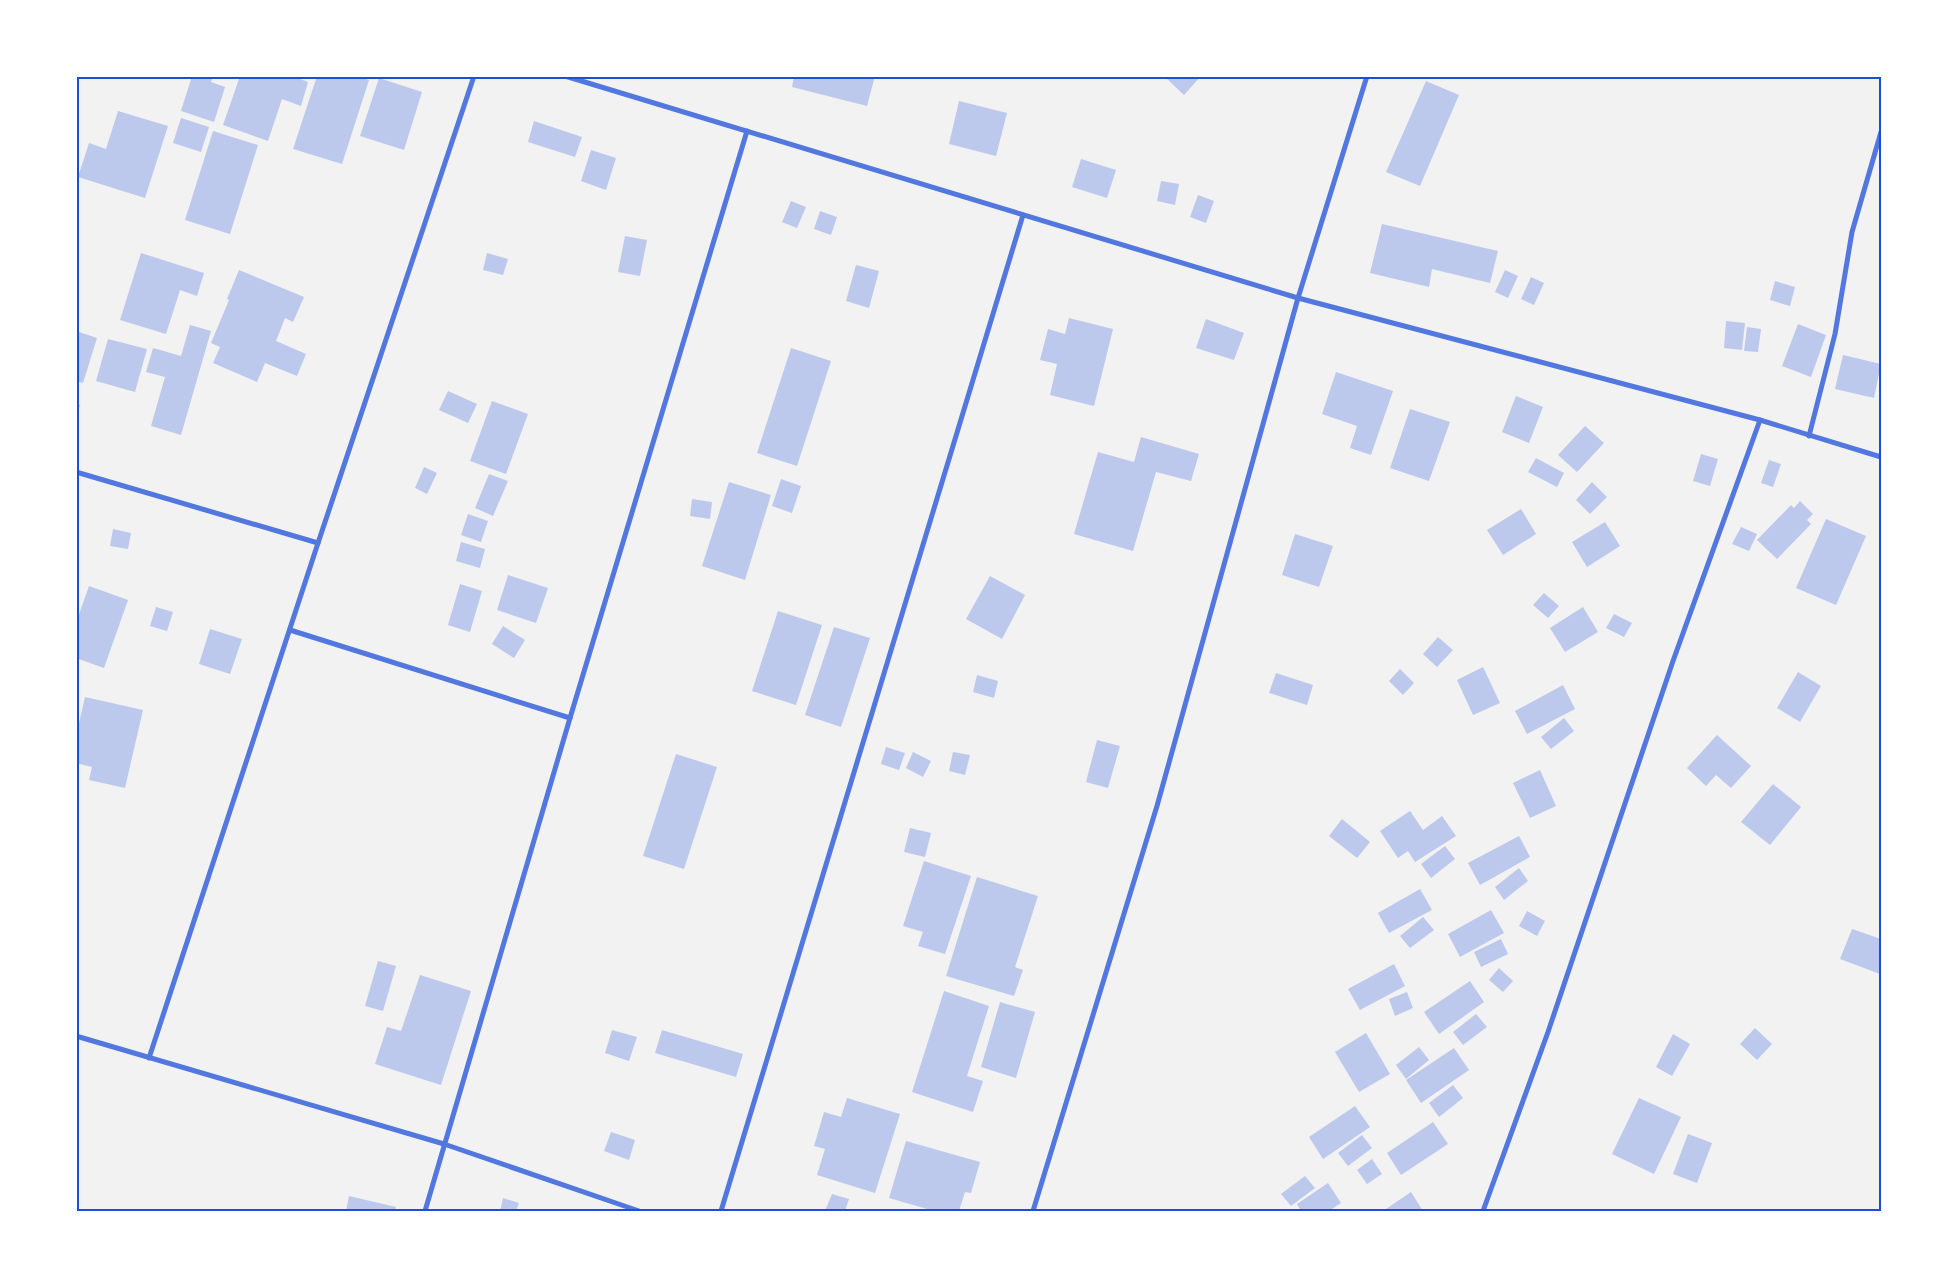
<svg xmlns="http://www.w3.org/2000/svg" width="1957" height="1287" font-family="'Times New Roman',serif">
	<style>
		.building { fill: #bdc9ec }
		.lines { fill: none; stroke-linecap: round; stroke-linejoin: round }
		.minor { stroke: #5277de; stroke-width: 5 }
		.neatline { fill: none; stroke: #1d4ed8; stroke-width: 2 }
	</style>
	<rect width="100%" height="100%" fill="#f2f2f2"/>
	<!-- building -->
	<g class="building">
		<polygon points="192,76 213,76 211,82 225,87 214,122 181,111"/>
		<polygon points="240,76 292,76 308,82 301,106 282,99 268,141 223,125"/>
		<polygon points="317,76 357,76 369,80 342,164 293,149"/>
		<polygon points="794,76 875,76 867,106 792,87"/>
		<polygon points="1164,76 1201,76 1184,95"/>
		<polygon points="379,78 422,92 404,150 360,136"/>
		<polygon points="1426,81 1459,95 1420,186 1386,172"/>
		<polygon points="959,101 1007,113 996,156 949,144"/>
		<polygon points="118,111 168,126 145,198 78,177 89,143 106,149"/>
		<polygon points="181,118 209,127 201,152 173,143"/>
		<polygon points="534,121 582,137 575,157 528,142"/>
		<polygon points="213,131 258,145 230,234 185,220"/>
		<polygon points="591,150 616,158 606,190 581,181"/>
		<polygon points="1081,159 1116,170 1107,198 1072,187"/>
		<polygon points="1161,181 1179,184 1175,205 1157,201"/>
		<polygon points="1198,195 1214,201 1206,223 1190,217"/>
		<polygon points="791,201 806,207 797,228 782,222"/>
		<polygon points="820,211 837,217 831,235 814,229"/>
		<polygon points="1382,224 1498,251 1490,283 1432,269 1429,287 1370,273"/>
		<polygon points="625,236 647,240 640,276 618,272"/>
		<polygon points="141,253 204,273 197,296 180,290 166,334 120,320"/>
		<polygon points="487,253 508,259 503,275 483,270"/>
		<polygon points="856,265 879,271 869,308 846,301"/>
		<polygon points="239,270 304,297 293,322 285,318 276,341 306,354 297,376 265,363 257,382 213,363 220,347 211,343 229,300 227,299"/>
		<polygon points="1505,270 1518,276 1508,298 1495,292"/>
		<polygon points="1531,277 1544,283 1534,305 1521,299"/>
		<polygon points="1775,281 1795,287 1790,306 1770,300"/>
		<polygon points="1069,318 1113,329 1094,406 1050,395 1057,364 1040,360 1048,329 1065,334"/>
		<polygon points="1206,319 1244,333 1234,360 1196,348"/>
		<polygon points="1726,321 1745,323 1742,350 1724,348"/>
		<polygon points="1798,324 1826,335 1811,377 1782,366"/>
		<polygon points="190,325 211,331 181,435 151,426 165,377 146,372 153,348 181,356"/>
		<polygon points="1747,327 1761,329 1758,352 1744,351"/>
		<polygon points="76,331 97,338 83,383 76,381"/>
		<polygon points="108,339 147,349 135,392 96,381"/>
		<polygon points="791,348 831,361 797,466 757,453"/>
		<polygon points="1843,355 1881,364 1874,398 1835,389"/>
		<polygon points="1336,372 1393,391 1371,455 1350,448 1357,426 1322,414"/>
		<polygon points="448,391 477,404 468,423 439,410"/>
		<polygon points="1516,396 1543,407 1529,443 1502,432"/>
		<polygon points="492,401 528,414 506,474 470,461"/>
		<polygon points="76,404 80,405 77,416 76,416"/>
		<polygon points="1410,409 1450,422 1429,481 1390,468"/>
		<polygon points="1585,426 1604,443 1577,472 1558,455"/>
		<polygon points="1141,437 1199,454 1191,481 1156,472 1133,551 1074,534 1098,452 1134,462"/>
		<polygon points="1701,454 1718,459 1710,486 1693,481"/>
		<polygon points="1536,458 1564,473 1557,487 1528,472"/>
		<polygon points="1769,460 1781,464 1773,487 1761,483"/>
		<polygon points="424,467 437,473 427,494 415,488"/>
		<polygon points="489,474 508,481 493,516 475,508"/>
		<polygon points="781,479 801,486 792,513 772,506"/>
		<polygon points="729,482 771,495 745,580 702,566"/>
		<polygon points="1592,482 1607,497 1590,514 1576,500"/>
		<polygon points="692,499 712,502 710,519 690,516"/>
		<polygon points="1800,501 1813,514 1807,520 1811,524 1777,559 1757,540 1791,505 1794,508"/>
		<polygon points="1521,509 1536,534 1503,555 1487,530"/>
		<polygon points="468,514 488,521 481,542 461,535"/>
		<polygon points="1826,519 1866,536 1836,605 1796,588"/>
		<polygon points="1605,522 1620,546 1587,567 1572,542"/>
		<polygon points="1741,527 1757,534 1749,551 1732,544"/>
		<polygon points="113,529 131,533 128,549 110,546"/>
		<polygon points="1295,534 1333,546 1319,587 1282,575"/>
		<polygon points="461,542 485,549 480,568 456,561"/>
		<polygon points="508,575 548,588 536,623 497,610"/>
		<polygon points="990,576 1025,595 1002,639 966,619"/>
		<polygon points="460,584 482,591 470,632 448,625"/>
		<polygon points="89,586 128,600 104,668 76,658 76,623"/>
		<polygon points="1544,593 1559,606 1548,618 1533,605"/>
		<polygon points="156,607 173,612 167,631 150,626"/>
		<polygon points="1583,607 1598,632 1565,652 1550,628"/>
		<polygon points="778,611 822,625 796,705 752,691"/>
		<polygon points="1614,614 1632,623 1624,637 1606,628"/>
		<polygon points="503,626 525,640 514,658 492,644"/>
		<polygon points="834,627 870,638 841,727 805,715"/>
		<polygon points="210,629 242,639 230,674 199,664"/>
		<polygon points="1438,637 1453,650 1437,667 1423,654"/>
		<polygon points="1483,667 1500,703 1473,715 1457,680"/>
		<polygon points="1400,669 1414,683 1403,695 1389,681"/>
		<polygon points="1798,672 1821,686 1800,722 1777,708"/>
		<polygon points="1276,673 1313,685 1307,705 1269,693"/>
		<polygon points="977,675 998,681 994,698 973,692"/>
		<polygon points="1563,685 1575,709 1527,734 1515,711"/>
		<polygon points="85,697 143,710 125,788 89,780 92,767 76,763 76,736"/>
		<polygon points="1564,718 1574,731 1551,749 1541,737"/>
		<polygon points="1717,735 1751,766 1731,788 1716,775 1706,786 1687,768"/>
		<polygon points="1097,740 1120,746 1108,788 1086,782"/>
		<polygon points="886,747 905,753 899,770 881,764"/>
		<polygon points="913,752 931,761 923,777 906,768"/>
		<polygon points="953,752 970,755 965,775 949,771"/>
		<polygon points="676,754 717,767 684,869 643,856"/>
		<polygon points="1540,770 1556,806 1530,818 1513,783"/>
		<polygon points="1773,784 1801,807 1770,845 1741,822"/>
		<polygon points="1410,811 1423,830 1442,816 1456,836 1415,862 1408,851 1398,858 1380,831"/>
		<polygon points="1342,819 1370,842 1357,858 1329,836"/>
		<polygon points="910,828 931,833 925,857 904,852"/>
		<polygon points="1519,836 1530,857 1480,885 1468,863"/>
		<polygon points="1445,846 1455,859 1431,878 1421,864"/>
		<polygon points="924,861 971,876 945,954 918,946 923,932 903,926"/>
		<polygon points="1519,868 1528,881 1504,900 1495,887"/>
		<polygon points="977,877 1038,896 1015,967 1023,970 1014,996 946,976"/>
		<polygon points="1420,889 1432,910 1389,933 1378,913"/>
		<polygon points="1491,910 1504,933 1460,957 1448,934"/>
		<polygon points="1527,911 1545,921 1537,936 1519,926"/>
		<polygon points="1423,917 1434,930 1410,948 1400,936"/>
		<polygon points="1852,929 1881,939 1880,974 1840,959"/>
		<polygon points="1501,939 1508,954 1481,967 1474,952"/>
		<polygon points="378,961 396,966 383,1011 365,1006"/>
		<polygon points="1394,964 1405,986 1360,1010 1348,989"/>
		<polygon points="1499,968 1513,981 1503,992 1489,980"/>
		<polygon points="420,975 471,991 441,1085 375,1064 387,1027 401,1031"/>
		<polygon points="1470,981 1484,1002 1439,1034 1424,1012"/>
		<polygon points="944,991 989,1006 967,1076 983,1081 973,1112 912,1092"/>
		<polygon points="1407,992 1413,1008 1395,1016 1389,999"/>
		<polygon points="1000,1002 1035,1012 1016,1078 981,1067"/>
		<polygon points="1476,1014 1487,1027 1463,1045 1453,1032"/>
		<polygon points="1755,1028 1772,1044 1757,1060 1740,1044"/>
		<polygon points="612,1030 637,1037 629,1061 605,1053"/>
		<polygon points="662,1030 743,1054 736,1077 655,1053"/>
		<polygon points="1366,1033 1390,1074 1359,1092 1335,1052"/>
		<polygon points="1673,1034 1690,1044 1672,1076 1656,1067"/>
		<polygon points="1419,1047 1429,1060 1406,1079 1396,1065"/>
		<polygon points="1454,1048 1469,1070 1421,1103 1406,1080"/>
		<polygon points="1453,1085 1463,1098 1439,1117 1429,1103"/>
		<polygon points="847,1098 900,1114 875,1193 817,1175 825,1149 814,1146 824,1112 841,1117"/>
		<polygon points="1639,1098 1681,1117 1654,1174 1612,1154"/>
		<polygon points="1355,1106 1370,1127 1323,1159 1309,1137"/>
		<polygon points="1433,1122 1448,1144 1401,1175 1387,1153"/>
		<polygon points="611,1132 635,1140 629,1160 604,1151"/>
		<polygon points="1688,1134 1712,1143 1697,1183 1673,1174"/>
		<polygon points="1362,1135 1372,1148 1348,1166 1338,1153"/>
		<polygon points="906,1141 980,1162 971,1193 965,1192 959,1211 934,1211 889,1198"/>
		<polygon points="1372,1159 1382,1174 1367,1184 1357,1170"/>
		<polygon points="1305,1176 1315,1188 1291,1206 1281,1194"/>
		<polygon points="1328,1183 1341,1203 1329,1211 1301,1211 1297,1204"/>
		<polygon points="1411,1192 1423,1211 1383,1211"/>
		<polygon points="832,1194 849,1199 845,1211 825,1211"/>
		<polygon points="349,1196 396,1207 395,1211 346,1211"/>
		<polygon points="503,1198 519,1203 516,1211 500,1211"/>
	</g>
	<g class="lines">
		<!-- minor -->
		<g class="minor">
			<polyline points="565,76 1298,298 1760,420 1881,457"/>
			<polyline points="1809,436 1835,334 1852,232 1881,132"/>
			<polyline points="76,472 318,543"/>
			<polyline points="290,630 570,718"/>
			<polyline points="76,1036 444,1144 639,1211"/>
			<polyline points="149,1058 318,543 474,76"/>
			<polyline points="425,1211 570,718 747,131"/>
			<polyline points="721,1211 1023,215"/>
			<polyline points="1033,1211 1157,806 1298,298 1367,76"/>
			<polyline points="1483,1211 1548,1032 1673,661 1760,420"/>
		</g>
	</g>
	<!-- border -->
	<rect width="1957" height="1287" fill="none" stroke="#ffffff" stroke-width="155"/>
	<rect x="78" y="78" width="1802" height="1132" class="neatline"/>
</svg>
